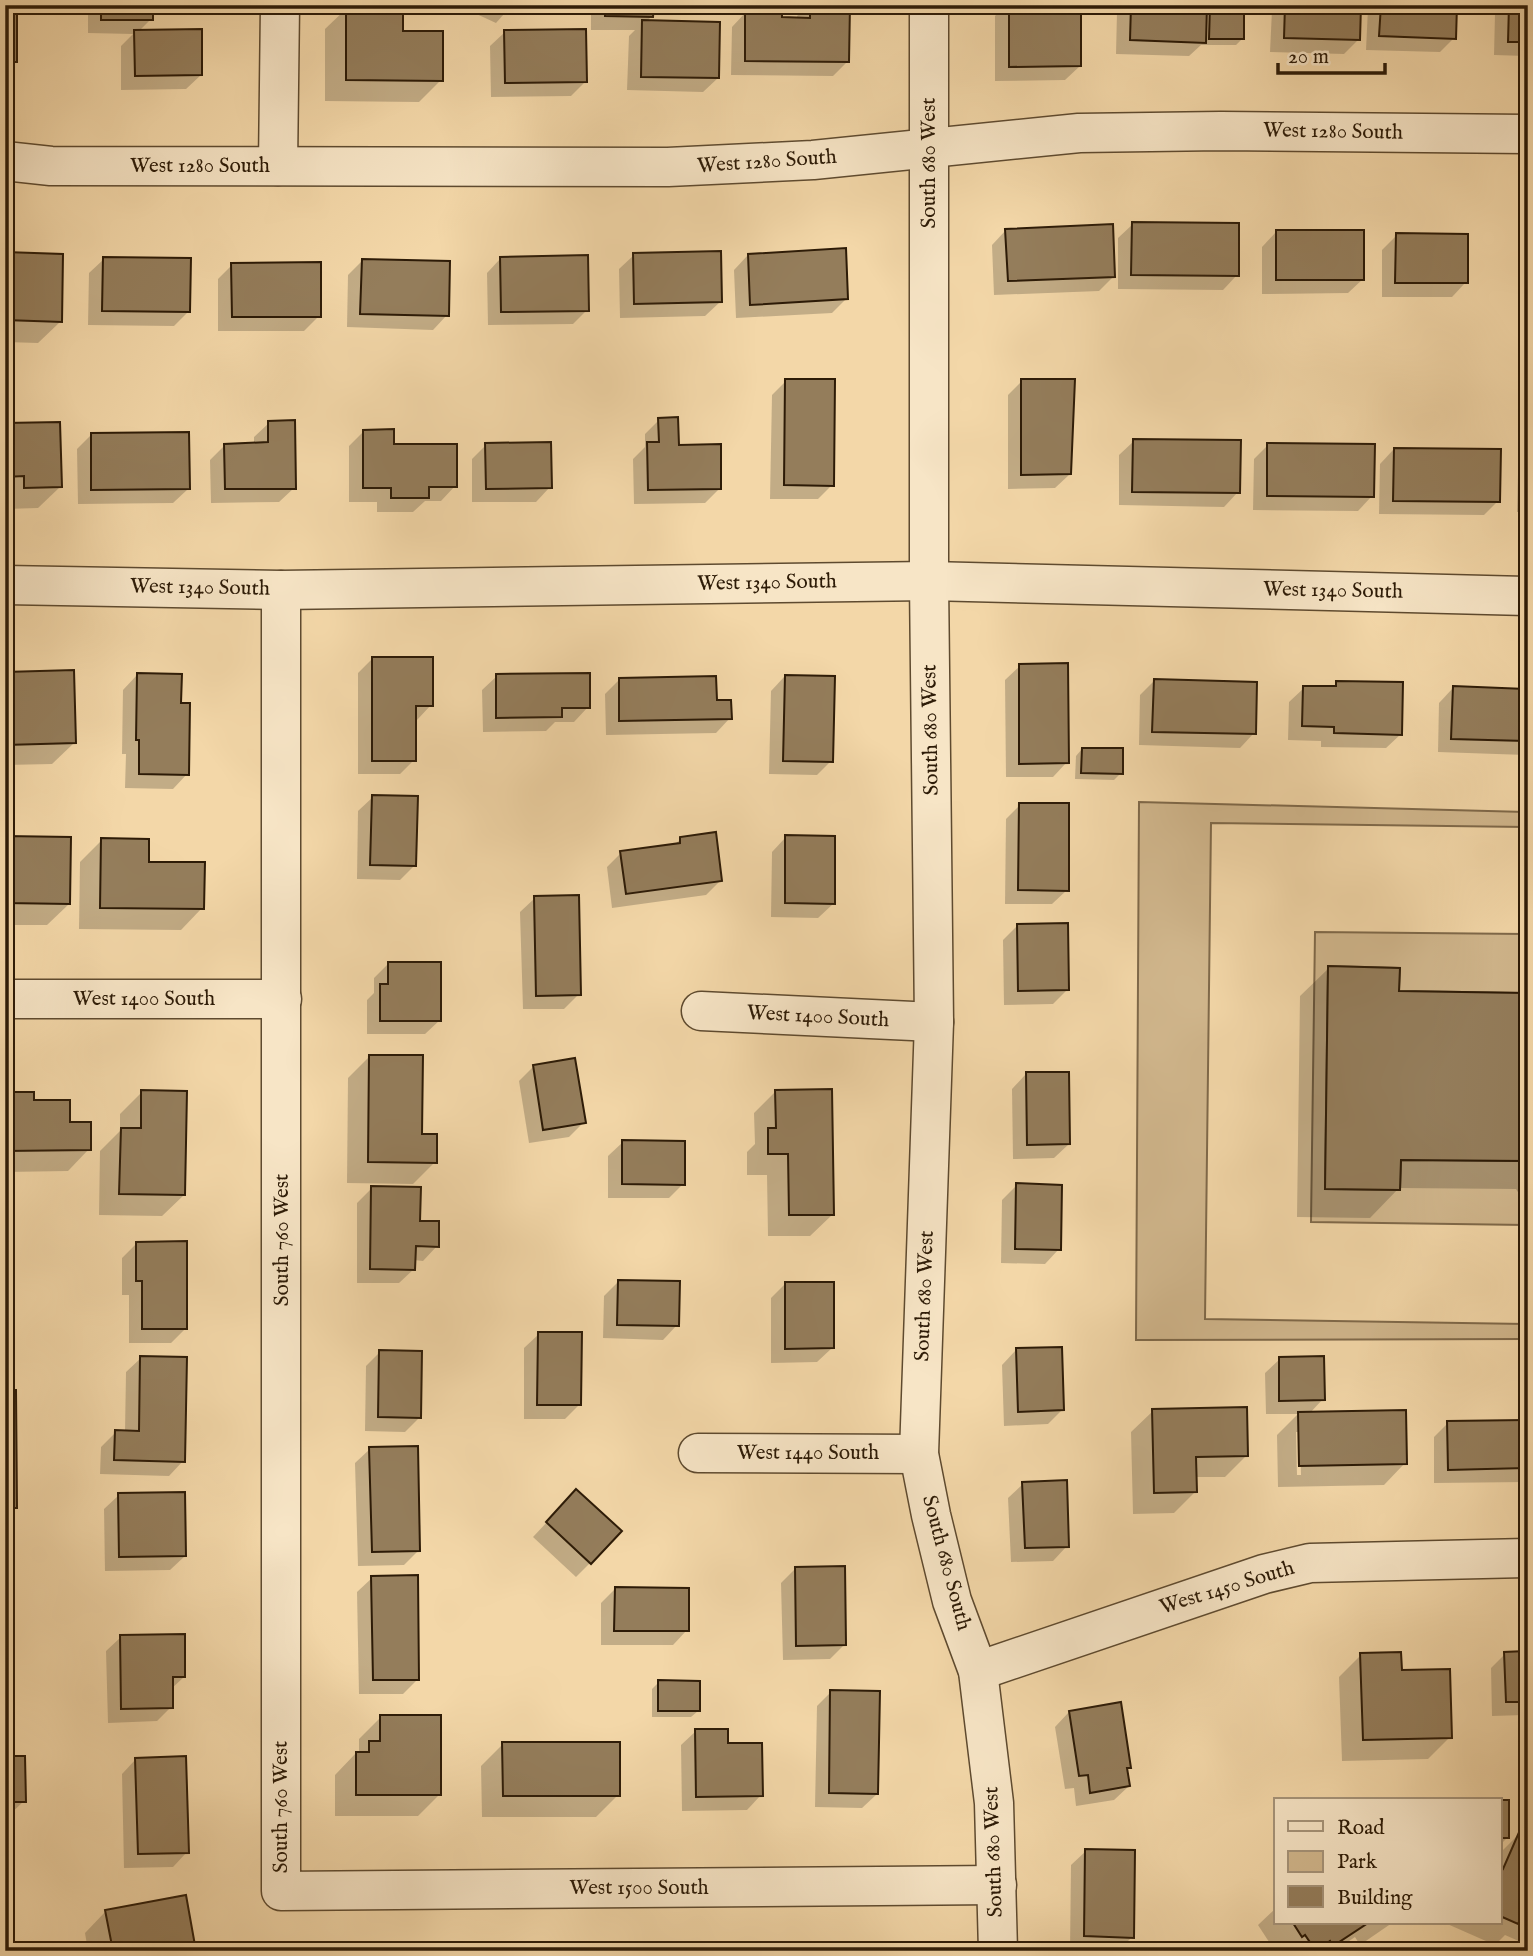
<svg xmlns="http://www.w3.org/2000/svg" width="1533" height="1956" font-family="'IM FELL English',serif">
	<style>
		.green { fill: #d1b78d; stroke: #7f694a; stroke-width: 2 }
		.shadow { fill: #0003; fill-rule: evenodd }
		.building { fill: #947d5b; stroke: #2d1b07; stroke-width: 2 }
		.lines { fill: none; stroke-linecap: round; stroke-linejoin: round }
		.minor-casing { stroke: #5e4a2f; stroke-width: 41 }
		.minor { stroke: #f7e5c6; stroke-width: 38 }
		.labels { text-anchor: middle; dominant-baseline: central; stroke-width: 7; stroke-linejoin: round; paint-order: stroke }
		.street-label { font-size: 21px; fill: #2d1b07; stroke: #f7e5c6 }
	</style>
	<rect width="100%" height="100%" fill="#f3d7a8"/>
	<filter id="stains"><feTurbulence type="fractalNoise" baseFrequency=".00286" numOctaves="4"/><feColorMatrix values="0 0 0 0 .2 0 0 0 0 .09 0 0 0 0 .02 0 0 0 .5 -.17"/></filter>
	<radialGradient id="worn" r=".72"><stop offset=".6" stop-color="#630" stop-opacity="0"/><stop offset="1" stop-color="#630" stop-opacity=".3"/></radialGradient>
	<!-- green -->
	<g class="green">
		<polygon points="1139,802 1528,812 1528,827 1211,823 1205,1319 1528,1324 1528,1339 1136,1340"/>
		<polygon points="1315,932 1528,934 1528,993 1399,991 1400,968 1328,966 1325,1189 1400,1190 1401,1160 1528,1161 1528,1225 1311,1222"/>
	</g>
	<!-- shadow -->
	<g class="shadow">
		<polygon points="5,5 15,62 5,71"/>
		<polygon points="88,5 151,5 151,19 139,31 201,75 186,89 121,90 121,46 133,34 88,33"/>
		<polygon points="457,5 512,5 496,23"/>
		<polygon points="591,5 652,5 652,16 646,22 718,78 703,92 627,90 629,36 635,30 591,30"/>
		<polygon points="808,5 848,5 847,62 833,76 731,75 732,27 746,12 780,19 797,19 797,16"/>
		<polygon points="1005,5 1079,5 1080,66 1065,80 995,81 995,16"/>
		<polygon points="1124,5 1205,5 1205,9 1209,5 1243,5 1243,38 1236,45 1201,45 1189,56 1116,54 1117,12"/>
		<polygon points="1276,5 1360,5 1358,40 1344,54 1270,52 1272,10"/>
		<polygon points="1370,5 1455,5 1454,38 1440,52 1366,50 1368,8"/>
		<polygon points="1504,5 1528,5 1528,56 1494,55 1495,14"/>
		<polygon points="347,8 402,33 441,80 419,102 325,101 325,29"/>
		<polygon points="505,32 586,81 571,96 491,97 490,46"/>
		<polygon points="1133,224 1237,275 1223,290 1118,289 1118,238"/>
		<polygon points="1006,230 1113,277 1099,291 994,295 992,245"/>
		<polygon points="1276,232 1363,279 1348,293 1262,294 1262,247"/>
		<polygon points="1397,235 1466,282 1452,297 1382,297 1382,250"/>
		<polygon points="5,254 60,322 38,343 5,342"/>
		<polygon points="634,255 720,302 705,316 620,318 619,269"/>
		<polygon points="748,255 846,299 832,313 736,318 734,270"/>
		<polygon points="501,258 587,310 573,324 488,325 487,273"/>
		<polygon points="104,259 188,312 174,326 88,325 89,273"/>
		<polygon points="362,261 447,315 433,330 347,327 348,275"/>
		<polygon points="232,265 319,316 304,331 218,331 218,279"/>
		<polygon points="786,381 832,485 818,499 770,499 772,395"/>
		<polygon points="1022,381 1070,474 1055,488 1008,489 1008,395"/>
		<polygon points="659,420 677,447 719,489 705,503 634,504 633,459 645,447 645,434"/>
		<polygon points="269,423 294,488 279,502 211,503 210,460 225,445 254,444 254,437"/>
		<polygon points="5,425 60,487 38,508 5,509"/>
		<polygon points="363,432 393,446 455,486 441,501 425,501 413,512 377,512 377,502 349,502 349,446"/>
		<polygon points="91,435 188,489 173,503 78,504 77,449"/>
		<polygon points="1134,441 1238,492 1224,507 1119,505 1119,455"/>
		<polygon points="486,445 550,487 536,502 472,502 472,459"/>
		<polygon points="1268,445 1372,496 1358,511 1253,510 1254,459"/>
		<polygon points="1394,449 1498,501 1484,515 1379,514 1380,464"/>
		<polygon points="1528,464 1528,512 1517,512 1518,474"/>
		<polygon points="372,659 431,705 417,720 414,720 414,760 400,774 358,774 358,673"/>
		<polygon points="1020,666 1067,762 1053,777 1006,777 1005,680"/>
		<polygon points="5,674 74,743 52,764 5,765"/>
		<polygon points="137,675 180,705 187,774 173,789 125,788 126,754 122,754 123,690"/>
		<polygon points="497,676 588,707 574,722 555,722 546,731 483,732 482,690"/>
		<polygon points="785,676 831,761 817,775 769,774 771,691"/>
		<polygon points="620,679 730,718 716,733 606,735 605,694"/>
		<polygon points="1154,681 1254,733 1240,748 1139,745 1140,695"/>
		<polygon points="1337,683 1401,734 1386,748 1321,747 1321,741 1288,740 1289,702 1304,688 1332,688"/>
		<polygon points="1453,688 1528,690 1528,755 1438,752 1439,703"/>
		<polygon points="1082,749 1121,773 1114,780 1075,779 1076,756"/>
		<polygon points="373,797 414,866 400,880 357,879 358,811"/>
		<polygon points="1020,805 1067,890 1052,904 1005,904 1006,819"/>
		<polygon points="786,837 833,904 818,918 771,917 772,852"/>
		<polygon points="5,838 69,904 47,925 5,925"/>
		<polygon points="681,839 720,881 706,895 612,908 607,867 621,853 674,845"/>
		<polygon points="102,840 202,908 181,930 79,929 80,862"/>
		<polygon points="535,898 579,994 564,1009 523,1009 520,912"/>
		<polygon points="1017,926 1068,989 1053,1004 1004,1005 1003,940"/>
		<polygon points="388,964 440,1020 425,1034 367,1034 367,1000 374,993 374,978"/>
		<polygon points="1329,968 1397,993 1528,994 1528,1200 1523,1200 1516,1189 1399,1188 1370,1218 1297,1217 1300,996"/>
		<polygon points="370,1056 435,1162 413,1184 347,1183 348,1078"/>
		<polygon points="534,1066 584,1122 569,1137 529,1143 519,1081"/>
		<polygon points="1026,1074 1069,1144 1054,1158 1013,1159 1012,1089"/>
		<polygon points="776,1091 832,1215 810,1236 768,1236 767,1175 747,1175 747,1152 755,1144 754,1113"/>
		<polygon points="142,1092 184,1195 162,1216 99,1215 100,1151 120,1131 120,1114"/>
		<polygon points="5,1094 33,1101 89,1149 68,1171 5,1172"/>
		<polygon points="623,1142 683,1184 669,1198 608,1198 608,1156"/>
		<polygon points="1017,1185 1059,1249 1045,1264 1001,1263 1002,1200"/>
		<polygon points="372,1188 437,1246 423,1261 414,1260 414,1269 399,1283 357,1283 357,1203"/>
		<polygon points="137,1243 186,1328 171,1343 129,1343 129,1295 122,1295 122,1258"/>
		<polygon points="619,1281 677,1325 663,1340 603,1338 604,1296"/>
		<polygon points="785,1284 832,1348 817,1362 771,1363 771,1298"/>
		<polygon points="539,1334 579,1405 565,1419 524,1419 524,1348"/>
		<polygon points="1016,1350 1062,1410 1048,1424 1004,1426 1002,1365"/>
		<polygon points="380,1352 420,1417 405,1432 365,1431 366,1366"/>
		<polygon points="141,1358 183,1461 169,1476 100,1474 101,1447 116,1432 125,1432 126,1372"/>
		<path d="M 1280,1359 L 1323,1399 L 1309,1414 L 1405,1463 L 1384,1485 L 1278,1487 L 1277,1435 L 1298,1414 L 1266,1414 L 1265,1373 ZM 1296,1432 L 1300,1432 L 1301,1475 L 1297,1475 Z"/>
		<polygon points="5,1392 16,1507 5,1518"/>
		<polygon points="1153,1411 1247,1455 1225,1477 1195,1477 1196,1491 1174,1513 1133,1514 1131,1432"/>
		<polygon points="1528,1421 1528,1482 1434,1483 1434,1437 1448,1423"/>
		<polygon points="370,1449 419,1550 404,1565 358,1566 355,1463"/>
		<polygon points="1023,1484 1067,1546 1053,1561 1011,1562 1008,1498"/>
		<polygon points="119,1495 185,1556 170,1570 105,1571 104,1509"/>
		<polygon points="562,1506 590,1563 576,1577 533,1537"/>
		<polygon points="795,1569 845,1644 830,1659 783,1660 781,1583"/>
		<polygon points="372,1578 418,1679 403,1694 359,1694 357,1592"/>
		<polygon points="615,1589 687,1630 673,1645 601,1645 601,1603"/>
		<polygon points="121,1637 184,1677 171,1689 171,1707 157,1721 108,1723 106,1651"/>
		<polygon points="1528,1653 1528,1736 1525,1736 1524,1715 1492,1716 1491,1668 1505,1654"/>
		<polygon points="1361,1655 1400,1672 1450,1737 1428,1759 1342,1761 1339,1677"/>
		<polygon points="5,1680 12,1758 24,1801 5,1819"/>
		<polygon points="659,1682 698,1711 691,1717 652,1717 652,1689"/>
		<polygon points="831,1692 877,1794 862,1808 815,1807 817,1706"/>
		<polygon points="1069,1712 1130,1767 1126,1771 1129,1786 1114,1800 1076,1806 1074,1788 1065,1789 1055,1727"/>
		<polygon points="381,1717 440,1794 418,1816 335,1816 335,1775 356,1753 359,1753 359,1739"/>
		<polygon points="696,1731 726,1745 761,1795 747,1810 682,1811 681,1745"/>
		<polygon points="503,1744 618,1795 596,1817 482,1817 481,1766"/>
		<polygon points="136,1759 187,1852 173,1867 124,1868 122,1774"/>
		<polygon points="1500,1802 1507,1802 1507,1838 1500,1845"/>
		<polygon points="1521,1832 1528,1835 1528,1945 1505,1935 1495,1945 1445,1923 1500,1923 1500,1853"/>
		<polygon points="1086,1851 1132,1937 1118,1951 1070,1950 1071,1865"/>
		<polygon points="1276,1908 1276,1923 1392,1923 1360,1945 1355,1937 1334,1951 1275,1951 1258,1925"/>
		<polygon points="106,1911 194,1951 88,1951 85,1933"/>
	</g>
	<!-- building -->
	<g class="building">
		<rect x="5" y="5" width="12" height="57"/>
		<rect x="101" y="5" width="52" height="15"/>
		<polygon points="605,5 654,5 653,17 605,16"/>
		<polygon points="810,5 850,5 849,62 745,61 745,11 782,11 782,17 810,18"/>
		<polygon points="1009,5 1081,5 1081,66 1009,67"/>
		<polygon points="1131,5 1207,5 1206,43 1130,40"/>
		<polygon points="1210,5 1244,5 1244,39 1209,39"/>
		<polygon points="1285,5 1361,5 1360,40 1284,38"/>
		<polygon points="1381,5 1457,5 1456,39 1379,36"/>
		<polygon points="1509,5 1528,5 1528,42 1508,42"/>
		<polygon points="346,6 403,7 403,31 443,31 443,81 346,80"/>
		<polygon points="642,20 720,22 719,78 641,77"/>
		<polygon points="202,29 202,75 135,76 134,30"/>
		<polygon points="586,29 587,82 505,83 504,30"/>
		<polygon points="1132,222 1239,223 1239,276 1131,275"/>
		<polygon points="1113,224 1115,277 1008,281 1005,229"/>
		<rect x="1276" y="230" width="88" height="50"/>
		<polygon points="1396,233 1468,234 1468,283 1395,283"/>
		<polygon points="846,248 848,299 750,305 748,254"/>
		<polygon points="721,251 722,302 634,304 633,253"/>
		<polygon points="5,252 63,254 62,322 5,320"/>
		<polygon points="588,255 589,311 501,312 500,257"/>
		<polygon points="103,257 191,258 190,312 102,311"/>
		<polygon points="362,259 450,261 449,316 360,314"/>
		<polygon points="321,262 321,317 232,317 231,263"/>
		<polygon points="785,379 835,379 834,486 784,485"/>
		<polygon points="1021,379 1075,379 1071,474 1021,475"/>
		<polygon points="678,417 679,445 721,444 721,489 648,490 647,442 659,442 658,418"/>
		<polygon points="295,420 296,489 225,489 224,444 268,442 268,421"/>
		<polygon points="60,422 62,487 24,488 24,476 5,477 5,423"/>
		<polygon points="394,429 394,444 457,444 457,487 429,487 429,498 391,498 391,488 363,488 363,430"/>
		<polygon points="189,432 190,489 91,490 91,433"/>
		<polygon points="1133,439 1241,440 1240,493 1132,492"/>
		<polygon points="551,442 552,488 486,489 485,443"/>
		<polygon points="1267,443 1375,444 1374,497 1267,496"/>
		<polygon points="1394,448 1501,449 1500,502 1393,501"/>
		<polygon points="372,657 433,657 433,706 416,706 416,761 372,761"/>
		<polygon points="1068,663 1069,763 1019,764 1019,664"/>
		<polygon points="74,670 76,743 5,745 5,672"/>
		<polygon points="137,673 182,674 181,703 190,703 189,775 139,774 139,740 136,740"/>
		<polygon points="590,673 590,708 562,708 562,717 496,718 496,674"/>
		<polygon points="785,675 835,676 833,762 783,761"/>
		<polygon points="716,676 717,700 731,700 732,719 619,721 619,678"/>
		<polygon points="1154,679 1257,682 1256,734 1152,732"/>
		<polygon points="1336,681 1403,682 1402,735 1334,733 1334,727 1302,726 1303,686 1336,686"/>
		<polygon points="1453,686 1528,689 1528,741 1451,739"/>
		<polygon points="1082,748 1123,748 1123,774 1081,773"/>
		<polygon points="372,795 418,796 416,866 370,865"/>
		<polygon points="1019,803 1069,803 1069,891 1018,890"/>
		<polygon points="716,832 722,881 626,894 620,851 680,843 680,837"/>
		<polygon points="785,835 835,836 835,904 785,903"/>
		<polygon points="5,836 71,837 70,904 5,903"/>
		<polygon points="101,838 149,839 149,862 205,862 204,909 100,908"/>
		<polygon points="579,895 581,995 536,996 534,896"/>
		<polygon points="1068,923 1069,990 1018,991 1017,924"/>
		<polygon points="388,962 441,962 441,1021 380,1021 380,984 388,984"/>
		<polygon points="1328,966 1400,968 1399,991 1528,993 1528,1161 1401,1160 1400,1190 1325,1189"/>
		<polygon points="369,1055 423,1055 422,1134 437,1134 437,1163 368,1162"/>
		<polygon points="575,1058 586,1123 543,1130 533,1065"/>
		<polygon points="1026,1072 1069,1072 1070,1144 1027,1145"/>
		<polygon points="832,1089 834,1215 789,1215 788,1154 768,1154 768,1128 776,1128 775,1090"/>
		<polygon points="141,1090 187,1091 185,1195 119,1194 121,1128 141,1128"/>
		<polygon points="5,1092 34,1092 34,1100 70,1100 70,1122 91,1122 91,1150 5,1151"/>
		<polygon points="622,1140 685,1141 685,1185 622,1184"/>
		<polygon points="1016,1183 1062,1185 1061,1250 1015,1249"/>
		<polygon points="371,1186 421,1187 420,1221 439,1221 439,1247 416,1246 415,1270 370,1269"/>
		<polygon points="187,1241 187,1329 142,1329 142,1281 136,1281 136,1242"/>
		<polygon points="618,1280 680,1281 679,1326 617,1325"/>
		<polygon points="785,1282 834,1282 834,1348 785,1349"/>
		<polygon points="538,1332 582,1332 581,1405 537,1405"/>
		<polygon points="1062,1347 1064,1410 1018,1412 1016,1348"/>
		<polygon points="379,1350 422,1351 421,1418 378,1417"/>
		<polygon points="140,1356 187,1357 185,1462 114,1460 115,1430 139,1431"/>
		<polygon points="1324,1356 1325,1400 1279,1401 1279,1357"/>
		<polygon points="5,1390 16,1390 17,1508 5,1508"/>
		<polygon points="1247,1407 1248,1456 1196,1457 1197,1492 1154,1493 1152,1409"/>
		<polygon points="1406,1410 1407,1464 1299,1466 1298,1412"/>
		<polygon points="1528,1420 1528,1468 1448,1470 1447,1421"/>
		<polygon points="418,1446 420,1551 372,1552 369,1447"/>
		<polygon points="1067,1480 1069,1547 1025,1548 1022,1482"/>
		<polygon points="576,1489 622,1531 591,1564 546,1522"/>
		<polygon points="185,1492 186,1556 119,1557 118,1493"/>
		<polygon points="845,1566 846,1645 796,1646 795,1567"/>
		<polygon points="418,1575 419,1680 373,1680 371,1576"/>
		<polygon points="615,1587 689,1588 689,1631 614,1631"/>
		<polygon points="185,1634 185,1677 173,1677 173,1708 121,1709 120,1635"/>
		<polygon points="1528,1651 1528,1702 1506,1702 1504,1652"/>
		<polygon points="1401,1652 1402,1670 1450,1669 1452,1738 1363,1740 1360,1653"/>
		<polygon points="5,1678 12,1678 14,1756 25,1756 26,1802 5,1802"/>
		<polygon points="658,1680 700,1681 700,1711 658,1711"/>
		<polygon points="830,1690 880,1691 878,1794 829,1793"/>
		<polygon points="1121,1702 1131,1768 1127,1768 1130,1786 1090,1793 1088,1775 1079,1776 1069,1711"/>
		<polygon points="380,1715 441,1715 441,1795 356,1795 356,1752 369,1752 369,1741 380,1741"/>
		<polygon points="695,1729 728,1729 728,1743 762,1743 763,1796 696,1797"/>
		<polygon points="502,1742 620,1742 620,1796 503,1796"/>
		<polygon points="186,1756 189,1853 138,1854 135,1758"/>
		<polygon points="1459,1800 1509,1800 1509,1838 1500,1838 1500,1800"/>
		<polygon points="1520,1830 1528,1833 1528,1914 1523,1913 1518,1924 1500,1916 1500,1867 1503,1869"/>
		<polygon points="1085,1849 1135,1850 1134,1938 1084,1936"/>
		<polygon points="186,1895 196,1951 113,1951 105,1910"/>
		<polygon points="1293,1923 1368,1923 1333,1946 1330,1941 1316,1951 1305,1935 1302,1937"/>
	</g>
	<g class="lines">
		<!-- minor casing -->
		<g class="minor-casing">
			<g id="minor">
				<polyline points="929,5 929,581 934,1022 919,1454 931,1515 952,1601 978,1671 994,1803 998,1951"/>
				<polyline points="5,161 51,166 668,167 813,160 1079,133 1221,131 1528,134"/>
				<polyline points="278,166 280,5"/>
				<polyline points="5,585 281,590 929,581 1528,596"/>
				<polyline points="281,590 281,1891 997,1885"/>
				<polyline points="5,999 282,999"/>
				<polyline points="701,1011 934,1022"/>
				<polyline points="698,1453 919,1454"/>
				<polyline points="978,1671 1264,1574 1310,1563 1528,1558"/>
			</g>
		</g>
		<!-- minor -->
		<use href="#minor" class="minor"/>
	</g>
	<g class="labels">
		<!-- street labels -->
		<g class="street-label">
			<text transform="translate(1333 132) rotate(1)">West 1280 South</text>
			<text transform="translate(767 162) rotate(-4)">West 1280 South</text>
			<text transform="translate(929 163) rotate(-90)">South 680 West</text>
			<text x="200" y="166">West 1280 South</text>
			<text transform="translate(767 583) rotate(-1)">West 1340 South</text>
			<text transform="translate(200 588) rotate(1)">West 1340 South</text>
			<text transform="translate(1333 591) rotate(1)">West 1340 South</text>
			<text transform="translate(931 730) rotate(-91)">South 680 West</text>
			<text x="144" y="999">West 1400 South</text>
			<text transform="translate(818 1017) rotate(3)">West 1400 South</text>
			<text transform="translate(282 1240) rotate(-90)">South 760 West</text>
			<text transform="translate(925 1296) rotate(-88)">South 680 West</text>
			<text x="808" y="1453">West 1440 South</text>
			<text transform="translate(946 1563) rotate(75)">South 680 South</text>
			<text transform="translate(1227 1588) rotate(-17)">West 1450 South</text>
			<text transform="translate(281 1807) rotate(-90)">South 760 West</text>
			<text transform="translate(994 1852) rotate(-92)">South 680 West</text>
			<text x="639" y="1888">West 1500 South</text>
		</g>
	</g>
	<!-- margin -->
	<rect width="1533" height="1956" fill="none" stroke="#f3d7a8" stroke-width="28"/>
	<rect x="7" y="7" width="1519" height="1942" fill="none" stroke="#2d1b07" stroke-width="3.5"/>
	<rect x="14" y="14" width="1505" height="1928" fill="none" stroke="#2d1b07" stroke-width="2"/>
	<!-- legend -->
	<rect x="1274" y="1798" width="228" height="126" fill="#f7e5c6" stroke="#a6947a" stroke-width="2"/>
	<rect x="1288" y="1821" width="35" height="10" fill="#f7e5c6" stroke="#a6947a" stroke-width="2"/>
	<text x="1337" y="1834" font-size="21" fill="#2d1b07">Road</text>
	<rect x="1288" y="1851" width="35" height="21" fill="#d1b78d" stroke="#a6947a" stroke-width="2"/>
	<text x="1337" y="1868" font-size="21" fill="#2d1b07">Park</text>
	<rect x="1288" y="1886" width="35" height="21" fill="#947d5b" stroke="#a6947a" stroke-width="2"/>
	<text x="1337" y="1904" font-size="21" fill="#2d1b07">Building</text>
	<!-- scale -->
	<path d="M1278 63v10h107v-10" fill="none" stroke="#2d1b07" stroke-width="3.5"/>
	<text x="1288" y="63" font-size="21" fill="#2d1b07" stroke="#f7e5c6" stroke-width="5" paint-order="stroke">20 m</text>
	<rect width="100%" height="100%" filter="url(#stains)"/>
	<rect width="100%" height="100%" fill="url(#worn)"/>
</svg>
